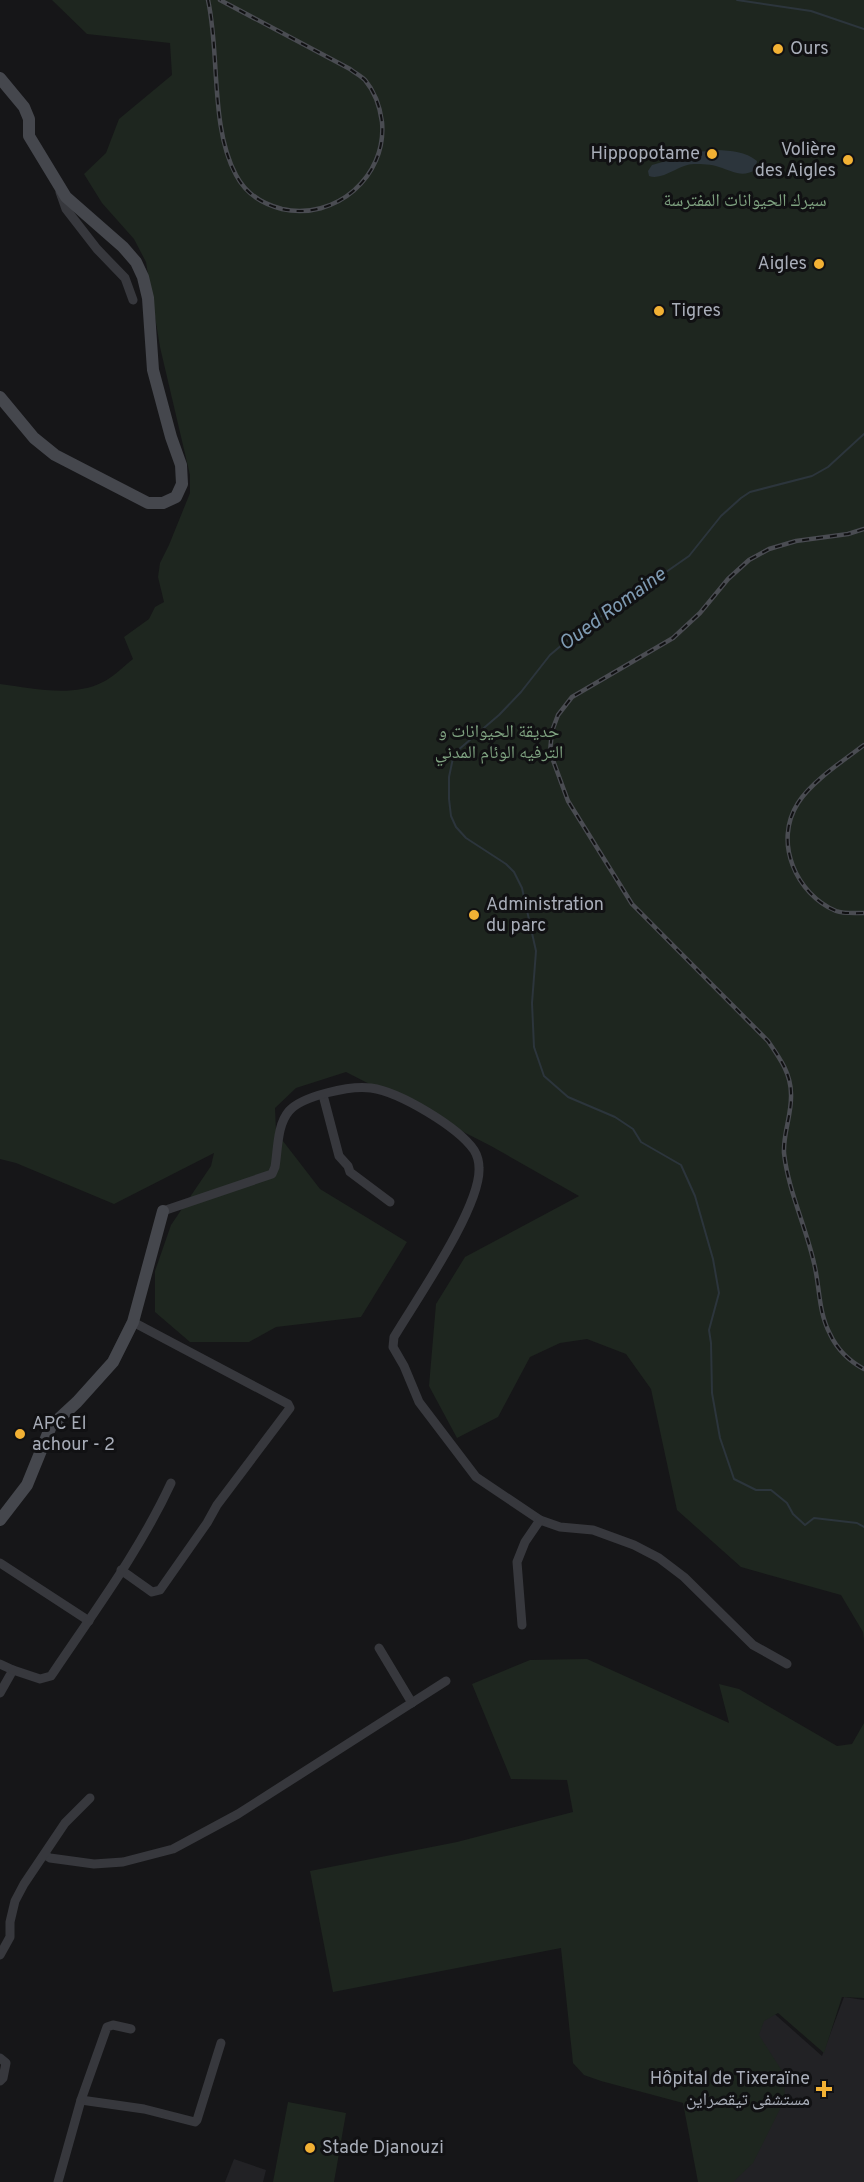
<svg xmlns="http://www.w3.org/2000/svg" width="864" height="2182" font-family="Overpass,'Noto Naskh Arabic',sans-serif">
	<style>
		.built { fill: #222225 }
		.green { fill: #1e261f }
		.water { fill: #2c353c }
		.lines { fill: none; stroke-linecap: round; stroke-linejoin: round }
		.stream { stroke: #2c353c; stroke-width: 2 }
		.street { stroke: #37383d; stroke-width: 9 }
		.secondary { stroke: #45474d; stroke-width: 12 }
		.rail-casing { stroke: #4a4c52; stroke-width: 4.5 }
		.rail { stroke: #111113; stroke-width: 2; stroke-dasharray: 7; stroke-linecap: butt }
		.poi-dot { fill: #f2b134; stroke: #111113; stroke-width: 2 }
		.labels { text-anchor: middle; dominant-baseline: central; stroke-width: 6; stroke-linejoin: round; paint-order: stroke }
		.poi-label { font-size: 18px; fill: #a8adb8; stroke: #111113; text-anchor: start }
		.park-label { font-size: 18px; fill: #7fa381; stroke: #111113 }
		.water-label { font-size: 20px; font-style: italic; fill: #7f9bb3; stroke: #111113 }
	</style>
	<rect width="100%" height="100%" fill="#161618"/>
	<!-- built -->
	<g class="built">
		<polygon points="844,1997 864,2000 864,2182 728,2182 754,2037 769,2009 822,2056"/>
		<polygon points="234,2159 266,2170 263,2182 225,2182"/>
	</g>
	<!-- green -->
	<g class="green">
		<path d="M 52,0 L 864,0 L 864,1641 L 863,1632 L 841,1595 L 741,1567 L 677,1510 L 651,1389 L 626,1354 L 587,1339 L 560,1343 L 530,1357 L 498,1417 L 457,1438 L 429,1386 L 436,1304 L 465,1257 L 579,1196 L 491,1146 L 346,1072 L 296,1088 L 275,1108 L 276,1132 L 320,1189 L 407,1242 L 361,1317 L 276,1327 L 249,1342 L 190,1342 L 155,1312 L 155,1271 L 171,1225 L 211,1166 L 214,1153 L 114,1204 L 16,1163 L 0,1159 L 0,684 C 32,688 72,698 103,682 C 113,677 123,667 133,659 L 124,637 L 149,619 L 155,607 L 164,602 L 158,577 L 160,563 L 169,545 L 190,493 L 190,475 L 160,347 L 146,262 L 134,239 L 102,203 L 84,174 L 106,153 L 119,119 L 172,75 L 170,43 L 87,34 Z"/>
		<polygon points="587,1659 729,1723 719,1684 739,1689 837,1746 852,1744 864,1723 864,1998 842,1997 824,2053 778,2013 764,2021 759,2035 784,2074 785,2099 753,2163 733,2182 698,2182 683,2103 601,2081 584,2075 573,2063 561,1948 333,1992 310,1871 457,1842 573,1812 567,1780 511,1779 472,1684 530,1660"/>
		<polygon points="288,2102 346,2113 334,2182 273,2182"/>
	</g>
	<!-- water -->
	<path class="water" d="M 716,150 C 732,151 745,151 757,161 L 755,170 C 742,178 732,171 719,167 C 711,164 702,164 694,164 C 679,164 663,181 649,176 L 648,171 L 652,165 L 698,152 Z"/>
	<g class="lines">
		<!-- stream -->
		<g class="stream">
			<polyline points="737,0 811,11 864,29"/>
			<polyline points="864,434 828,467 812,476 750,492 741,498 721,516 689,556 610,611 582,628 550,655 521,692 499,715 457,751 453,758 449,777 449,799 451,816 456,827 466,838 506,864 514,872 522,888 536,951 532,1003 534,1047 544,1076 568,1097 615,1117 633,1129 641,1142 681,1165 695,1196 713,1259 719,1293 709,1330 711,1343 712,1393 720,1438 734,1479 756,1490 771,1490 787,1503 793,1514 805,1525 814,1518 857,1523 864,1527"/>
		</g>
		<!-- street -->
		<g class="street">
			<polyline points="60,192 66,209 97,249 125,278 133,300"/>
			<polyline points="323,1095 339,1156 348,1166 350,1172 390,1202"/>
			<path d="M 163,1211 L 272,1174 L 275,1167 C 278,1149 277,1125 289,1111 C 302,1096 351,1085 371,1088 C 400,1092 458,1127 474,1150 C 477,1155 479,1162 479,1168 C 481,1207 416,1300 394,1337 L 393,1347 L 404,1366 L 419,1402 L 476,1477 L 540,1520 L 560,1527 L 593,1530 L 634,1545 L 659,1558 L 684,1577 L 753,1645 L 787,1664"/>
			<polyline points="0,1563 89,1621"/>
			<polyline points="121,1570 152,1592 160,1590 207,1523 217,1505 290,1408 288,1404 133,1322"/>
			<polyline points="522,1625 517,1562 525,1542 540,1520"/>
			<polyline points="379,1648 412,1703"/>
			<polyline points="0,1664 13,1670 0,1693"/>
			<path d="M 13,1670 L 40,1679 L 51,1676 C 93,1613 139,1552 171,1483"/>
			<polyline points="45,1855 50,1858 94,1864 123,1862 173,1849 238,1814 446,1681"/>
			<polyline points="0,1955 10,1937 10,1922 15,1901 24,1884 65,1823 90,1798"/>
			<polyline points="0,2058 6,2063 3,2078 0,2081"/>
			<polyline points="81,2100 144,2109 195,2122 197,2120 221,2043"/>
			<polyline points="58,2182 81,2100 107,2027 113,2025 131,2029"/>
		</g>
		<!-- secondary -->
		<g class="secondary">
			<polyline points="0,78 24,107 29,119 29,136 66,197 123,247 136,262 143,277 148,298 153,370 171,437 181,465 182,484 176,497 163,503 148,503 55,455 34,438 0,397"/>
			<polyline points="0,1520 27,1485 51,1426 77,1402 113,1362 133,1322 163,1211"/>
		</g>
		<!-- rail casing -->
		<g class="rail-casing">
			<g id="rail">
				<path d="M 208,0 C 220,54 210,127 236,175 C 246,194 262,204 282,209 C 335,221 387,177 382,122 C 380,107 375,92 365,80 C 361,76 355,73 350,69 L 220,0"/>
				<path d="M 864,529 L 848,534 L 796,541 L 769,549 L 749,560 L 728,579 L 700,613 L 673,638 L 572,697 L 558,715 L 552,731 L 550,752 L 568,801 L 632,904 L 768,1041 C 779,1057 791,1073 791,1094 C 792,1114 783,1133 784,1153 C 788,1190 806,1227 814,1263 C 820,1287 818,1311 830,1334 C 837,1349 849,1361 864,1369"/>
				<path d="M 864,745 C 844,760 811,782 798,803 C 773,842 796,894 836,911 C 844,914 856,913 864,913"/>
			</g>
		</g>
		<!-- rail -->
		<use href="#rail" class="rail"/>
	</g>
	<!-- markers -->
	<g class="poi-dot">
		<circle cx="778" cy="49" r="6"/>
		<circle cx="712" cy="154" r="6"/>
		<circle cx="848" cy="160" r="6"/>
		<circle cx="819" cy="264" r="6"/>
		<circle cx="659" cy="311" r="6"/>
		<circle cx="474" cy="915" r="6"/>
		<circle cx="20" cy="1434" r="6"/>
		<path d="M821 2080h6v6h6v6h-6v6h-6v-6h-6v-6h6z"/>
		<circle cx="310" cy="2148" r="6"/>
	</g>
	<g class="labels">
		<!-- poi labels -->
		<g class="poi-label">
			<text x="790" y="49">Ours</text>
			<text x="836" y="150" text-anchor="end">Volière<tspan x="836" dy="21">des Aigles</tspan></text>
			<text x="700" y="154" text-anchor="end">Hippopotame</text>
			<text x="807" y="264" text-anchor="end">Aigles</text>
			<text x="671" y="311">Tigres</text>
			<text x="486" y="905">Administration<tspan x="486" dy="21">du parc</tspan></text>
			<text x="32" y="1424">APC El<tspan x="32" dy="21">achour - 2</tspan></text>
			<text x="810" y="2079" text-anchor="end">Hôpital de Tixeraïne<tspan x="810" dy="21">مستشفى تيقصراين</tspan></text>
			<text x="322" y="2148">Stade Djanouzi</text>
		</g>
		<!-- park labels -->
		<g class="park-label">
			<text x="745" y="201">سيرك الحيوانات المفترسة</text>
			<text x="499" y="732">حديقة الحيوانات و<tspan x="499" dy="21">الترفيه الوئام المدني</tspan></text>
		</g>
		<!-- water labels -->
		<g class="water-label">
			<text transform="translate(613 610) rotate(-36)">Oued Romaine</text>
		</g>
	</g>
</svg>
